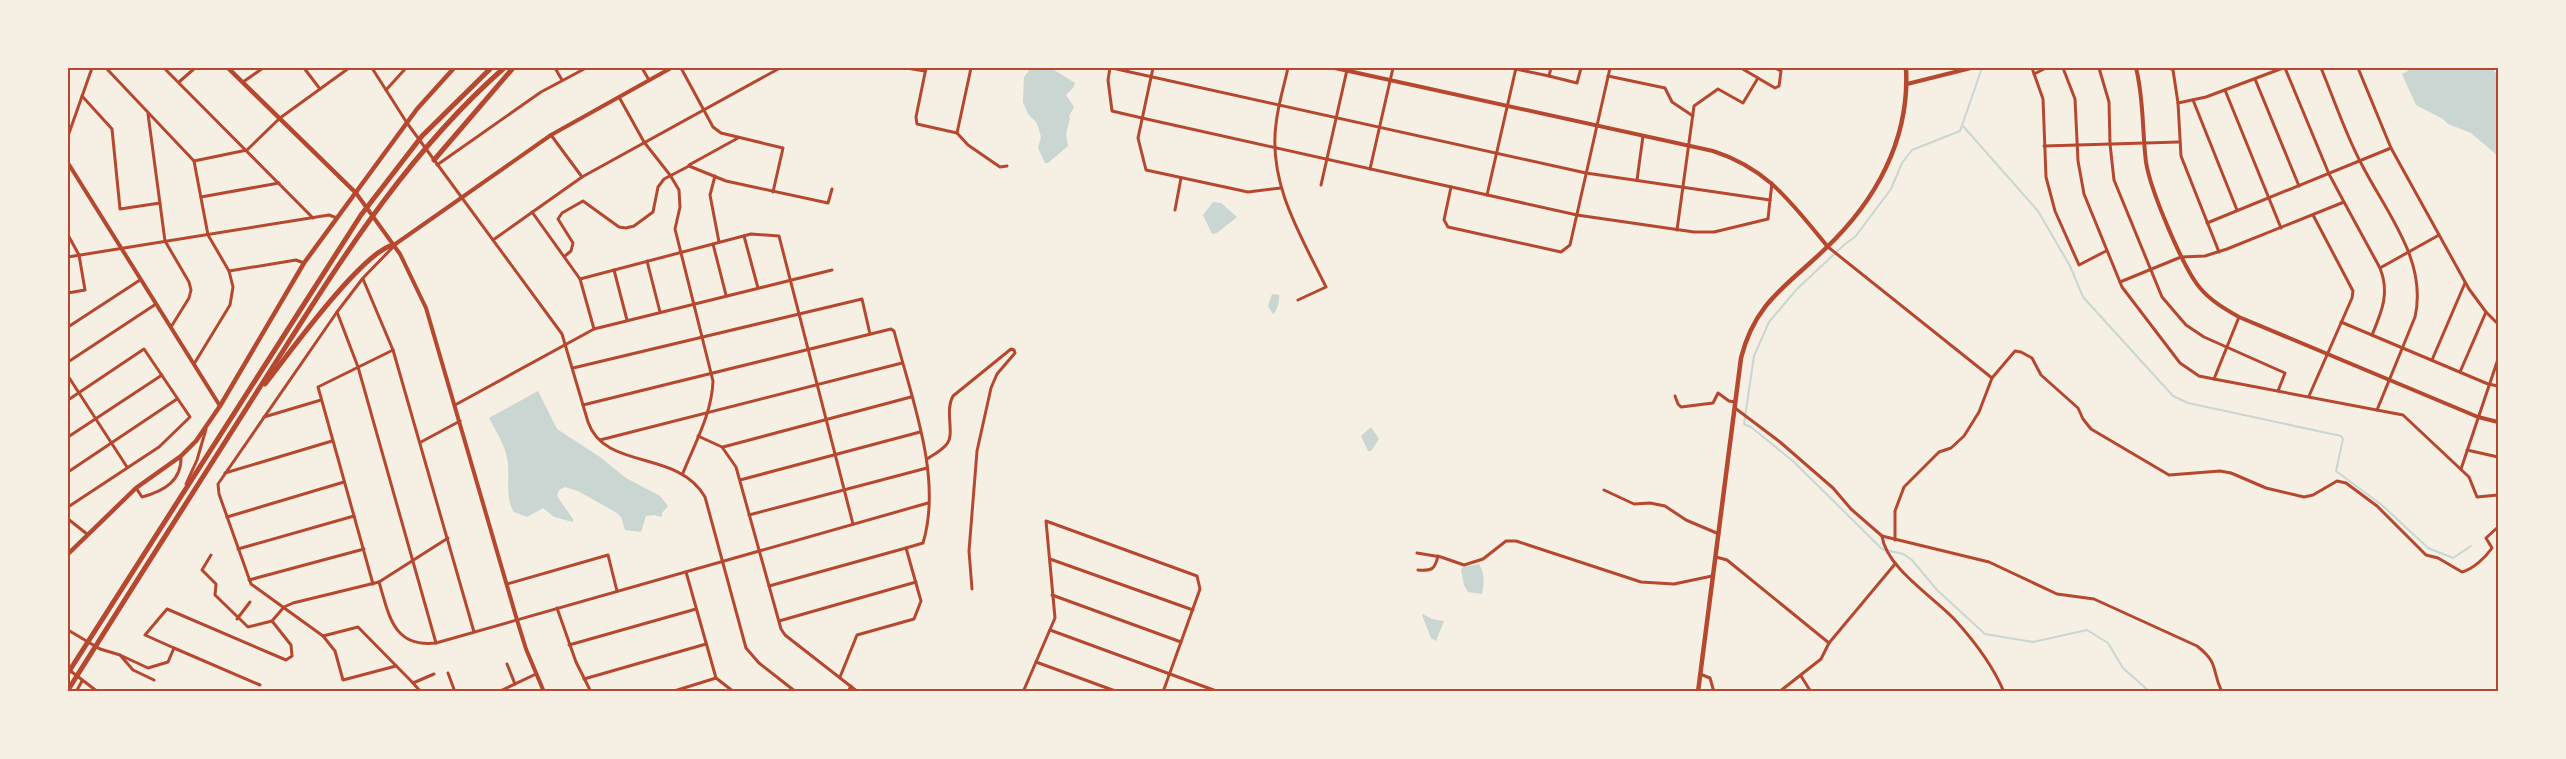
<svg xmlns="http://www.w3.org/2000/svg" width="2566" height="759" font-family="'DM Sans',sans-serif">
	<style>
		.water { fill: #c9d6d2 }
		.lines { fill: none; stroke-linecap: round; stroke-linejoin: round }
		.stream { stroke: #c9d6d2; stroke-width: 2 }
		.minor { stroke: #b5482f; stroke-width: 3 }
		.tertiary { stroke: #b5482f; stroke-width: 4 }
		.secondary { stroke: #b5482f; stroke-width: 4.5 }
		.primary { stroke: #b5482f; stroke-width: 4.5 }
		.trunk { stroke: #b5482f; stroke-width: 5 }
		.neatline { fill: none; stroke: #b5482f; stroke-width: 2 }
	</style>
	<rect width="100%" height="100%" fill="#f6efe4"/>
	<!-- water -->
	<g class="water">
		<polygon points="1031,68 1051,68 1075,83 1073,88 1066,95 1074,107 1069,116 1070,119 1066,133 1068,146 1048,163 1045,163 1038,148 1041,137 1037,123 1028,114 1023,102 1024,77"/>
		<polygon points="2413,68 2492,68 2498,76 2498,156 2471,133 2448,124 2443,119 2416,105 2402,74"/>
		<polygon points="1213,202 1221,203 1237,217 1217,233 1212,234 1203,215"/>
		<path d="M 1272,294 L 1279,295 C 1280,299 1277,312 1273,314 L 1268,306 Z"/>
		<path d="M 538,391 L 557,429 L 600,457 L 626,478 L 660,496 L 668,506 L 662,513 L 662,517 L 654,515 L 646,516 L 641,532 L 625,530 L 621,517 L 617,513 L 578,491 L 565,487 L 559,490 L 557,496 L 573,519 L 573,522 L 554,517 L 543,508 L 527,517 L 514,512 C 504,497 511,475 507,458 C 504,443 496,431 489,418 Z"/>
		<polygon points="1371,427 1379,439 1371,451 1368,451 1361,436"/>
		<path d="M 1479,564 C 1485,574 1484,582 1482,594 L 1468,592 L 1464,585 L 1461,570 L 1463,567 Z"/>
		<polygon points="1423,614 1432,619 1444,621 1436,641 1431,638 1422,615"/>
	</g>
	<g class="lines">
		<!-- stream -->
		<g class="stream">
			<polyline points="1982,68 1960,131 1912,150 1902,163 1891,189 1855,237 1845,244 1797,289 1769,322 1754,356 1744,424 1751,427 1794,462 1882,549 1903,554 1912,560 1937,590 1985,634 2033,642 2087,630 2108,643 2123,668 2150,692"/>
			<polyline points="1963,126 2038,211 2070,266 2083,297 2173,396 2188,403 2341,436 2343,439 2336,471 2383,506 2428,548 2453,558 2471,546"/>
		</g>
		<!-- minor -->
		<g class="minor">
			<polyline points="106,68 194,161 208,235 229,271 233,287 230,305 194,364"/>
			<polyline points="164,68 313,218"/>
			<polyline points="304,68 320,89"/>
			<path d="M 372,68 L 407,123 L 562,334 L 588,422 C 605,471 678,449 705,497 L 746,648 L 759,663 L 796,692"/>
			<polyline points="555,68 562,80"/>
			<polyline points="642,68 649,80"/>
			<polyline points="681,68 713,127 721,133 783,148 773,192"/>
			<polyline points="906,68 925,71"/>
			<polyline points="926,68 916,117 917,124 957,133 968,145 1000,167 1007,166"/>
			<polyline points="1110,68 1108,80 1112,111 1142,118 1577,215 1694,232 1714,232 1768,219 1770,200 1586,173 1112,68"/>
			<polyline points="1153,68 1138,138 1146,170 1248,192 1281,188"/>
			<path d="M 1288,68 C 1284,86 1278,105 1276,124 C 1268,184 1301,236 1326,287 L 1298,300"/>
			<polyline points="1551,68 1549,76 1577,83 1581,68"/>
			<polyline points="1741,68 1775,88 1779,86 1781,71 1775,68"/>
			<polyline points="2032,68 2043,99 2046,177 2055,211 2079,265 2106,251"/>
			<polyline points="2063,68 2075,99 2078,161 2084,194 2122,287 2180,363 2199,376 2214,379 2403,415 2469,477 2477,497 2498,495"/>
			<polyline points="2099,68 2109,102 2110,144 2114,180 2162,297 2186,325 2204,337 2285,373 2278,391"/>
			<polyline points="2169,68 2173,70 2178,103 2181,156 2219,252"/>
			<path d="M 2321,68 C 2334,99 2345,133 2361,163 C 2385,211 2428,260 2415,317 L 2377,410"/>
			<polyline points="2358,68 2391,148 2469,289 2486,312 2498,324"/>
			<polyline points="1516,69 1549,76"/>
			<polyline points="2034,74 2046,68"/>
			<polyline points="1608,76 1665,88 1672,102 1693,116"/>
			<polyline points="2255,79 2299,186"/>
			<polyline points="179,82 195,68"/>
			<polyline points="243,82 263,68"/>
			<polyline points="386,90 406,68"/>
			<polyline points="2225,90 2281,228"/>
			<polyline points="82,96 112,129 120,209 160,203"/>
			<path d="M 619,97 L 644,142 L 670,175 L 679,190 L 680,207 L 675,229 L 713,381 C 712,413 695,443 683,473"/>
			<polyline points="2193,100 2237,210"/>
			<polyline points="2178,103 2206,97 2283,68"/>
			<polyline points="148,114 165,241 189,282 191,290 189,298 171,327"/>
			<polyline points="957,133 971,68"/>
			<polyline points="551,135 582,177"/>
			<polyline points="68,136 92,68"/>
			<polyline points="2044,146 2179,142"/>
			<polyline points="194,161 247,150 280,118 349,68"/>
			<polyline points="437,165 541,92 586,68"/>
			<polyline points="689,165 738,138"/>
			<polyline points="1370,169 1393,68"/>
			<polyline points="715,176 710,195 719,242"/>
			<polyline points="1637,180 1643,136"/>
			<polyline points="1321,185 1347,70"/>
			<polyline points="1451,187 1444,220 1448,227 1561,252 1570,245 1610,68"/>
			<polyline points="1487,195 1516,68"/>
			<polyline points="201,197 279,183"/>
			<polyline points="1770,200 1772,183"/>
			<polyline points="2344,202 2380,268 2439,235"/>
			<polyline points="1175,210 1181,178"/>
			<polyline points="532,212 580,279 594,329"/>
			<polyline points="2207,223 2391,148"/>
			<polyline points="1677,230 1694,106 1718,89 1743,103 1758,78"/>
			<polyline points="68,235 79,255 85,290 68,293"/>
			<polyline points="744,236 758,288"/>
			<polyline points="493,240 582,177 780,68"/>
			<polyline points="713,244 726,295"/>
			<polyline points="394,246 363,278 337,312 218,484 219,494 251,584 323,636 358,627 413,683 434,674"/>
			<polyline points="1828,247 1992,378"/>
			<polyline points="565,256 571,251 573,243 558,219 562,213 583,201 619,227 626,228 634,226 653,212 658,187 664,179 689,166 726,181 828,203 832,189"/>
			<polyline points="68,257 329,215 337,218"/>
			<polyline points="647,261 660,312"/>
			<polyline points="614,270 627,320"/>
			<polyline points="229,271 296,260 304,263"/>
			<polyline points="363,279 393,350 474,632"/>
			<polyline points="580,279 751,234 779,236 853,524"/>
			<polyline points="2120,282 2181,257 2205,256 2227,249 2344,202 2329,174 2285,68"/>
			<polyline points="337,312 358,367 436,643"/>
			<polyline points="2341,322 2488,384 2498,386"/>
			<polyline points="68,327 140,280"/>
			<path d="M 2372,335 C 2382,311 2390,293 2380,268"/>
			<polyline points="2432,360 2465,283"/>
			<polyline points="68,362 156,304"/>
			<polyline points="573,368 862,299 870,334"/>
			<polyline points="2460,372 2486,312"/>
			<polyline points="68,376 127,467"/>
			<polyline points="2214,379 2239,317"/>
			<polyline points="1675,396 1678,404 1681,407 1713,403 1718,393 1729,401 1735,402"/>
			<polyline points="2309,396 2352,298 2353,291 2313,215"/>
			<polyline points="68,400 144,349 190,417 159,447 68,507"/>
			<polyline points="455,405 594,329 832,270"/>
			<path d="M 583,405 L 891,329 L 894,331 C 911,397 943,477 923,543 L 906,548 L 921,601 L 914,619 L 857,635 L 840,677"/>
			<path d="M 1735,408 L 1780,442 L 1833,488 L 1851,509 L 1882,536 L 1989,562 L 2057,594 L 2094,599 L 2197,646 C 2220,664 2211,670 2222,692"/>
			<polyline points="264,417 321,400"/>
			<polyline points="698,436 722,447 736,467 781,629 785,635 858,692"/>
			<polyline points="68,437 162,375"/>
			<polyline points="600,440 902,363"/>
			<polyline points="421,442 460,421"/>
			<polyline points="723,447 911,397"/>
			<polyline points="2467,450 2498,457"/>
			<path d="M 927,459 C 933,455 941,451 946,445 C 956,435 944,412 953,396 L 1011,349 L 1014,350 L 1015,353 L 997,374 L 991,388 L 977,451 L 969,551 L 972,589"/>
			<polyline points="2461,469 2498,359"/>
			<polyline points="68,472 177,399"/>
			<polyline points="225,473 332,441"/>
			<polyline points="740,480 920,432"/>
			<polyline points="186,484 197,460 206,429"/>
			<path d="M 136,488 L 142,497 C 164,491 182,481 181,456"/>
			<polyline points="1604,490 1634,504 1650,503 1665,506 1686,520 1719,534"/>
			<polyline points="749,515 927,468"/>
			<polyline points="227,517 344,482"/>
			<polyline points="68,519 87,534"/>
			<path d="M 1882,536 C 1886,568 1935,598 1956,621 C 1975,642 1993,666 2004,692"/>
			<path d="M 1895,540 L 1895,511 L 1904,487 L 1939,452 L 1951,448 L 1964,436 L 1979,412 L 1992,378 L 2015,351 L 2021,352 L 2032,358 L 2041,375 L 2078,408 L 2083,419 L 2091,429 L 2169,475 L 2220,471 L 2231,473 L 2266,488 L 2304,497 L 2313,495 L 2337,481 L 2346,483 L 2377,506 L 2426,555 L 2438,558 L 2462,572 C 2473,569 2485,558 2492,548 L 2486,538 L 2498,527"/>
			<polyline points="238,549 354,516"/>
			<polyline points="1417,553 1441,557 1464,565 1483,559 1506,541 1516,541 1641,582 1674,584 1712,576"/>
			<polyline points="211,555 202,570 216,584 215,595 248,627 272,621 284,607 293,603 379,582 448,538"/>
			<polyline points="1716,557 1727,560 1829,643"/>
			<polyline points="1050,559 1193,610"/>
			<path d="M 1418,570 C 1431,571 1435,570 1438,556"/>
			<polyline points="686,572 716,678 734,692"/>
			<polyline points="249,580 364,549"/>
			<path d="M 379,582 C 389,615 393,648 436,643 L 928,503"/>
			<polyline points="373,584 318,387 393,350"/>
			<polyline points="507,584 608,555 617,591"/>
			<polyline points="769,586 906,548"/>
			<polyline points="1052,595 1181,642"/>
			<polyline points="557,608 576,662 591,692"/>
			<polyline points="237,619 250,602"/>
			<polyline points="779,621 916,582"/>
			<polyline points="68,630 100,649 120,655 133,670 154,680"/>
			<polyline points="1050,630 1219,692"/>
			<polyline points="323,636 335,651 343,680 396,666"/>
			<polyline points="569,645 696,609"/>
			<polyline points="174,648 260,685"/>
			<polyline points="120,655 148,668 168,662 174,648 145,635 167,609 286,660 292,656 291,645 272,621"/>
			<polyline points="1036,662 1118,692"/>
			<polyline points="507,664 515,684"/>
			<polyline points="68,669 98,692"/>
			<polyline points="448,673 455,692"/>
			<polyline points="1700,674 1710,678 1714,692"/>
			<polyline points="1801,676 1811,692"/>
			<polyline points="584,679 706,644"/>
			<polyline points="413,683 421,692"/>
			<polyline points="76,692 82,681"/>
			<polyline points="498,692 536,674"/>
			<polyline points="671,692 716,678"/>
			<polyline points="848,692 851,686"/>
			<polyline points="1023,692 1055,618 1046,521 1197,576 1200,589 1163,692"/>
			<polyline points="1779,692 1821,659 1829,643 1895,564"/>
		</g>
		<!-- tertiary -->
		<g class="tertiary">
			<path d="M 1335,68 L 1713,151 C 1769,169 1792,204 1828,247"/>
			<path d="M 2136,68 C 2144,99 2142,130 2146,162 C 2150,189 2183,268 2200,288 C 2211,301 2225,309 2239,317 L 2478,417 L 2498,422"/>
			<polyline points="1907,84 1971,68"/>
			<polyline points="68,163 220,406"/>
			<polyline points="356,193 400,254 426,308 517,620 526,649 544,692"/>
			<polyline points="394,245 551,135 671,68"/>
		</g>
		<!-- secondary -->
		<g class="secondary">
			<polyline points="228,68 356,193"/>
			<polyline points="68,554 136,488 181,456 196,441 220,406 304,263 417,109 454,68"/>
		</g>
		<!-- primary -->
		<path class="primary" d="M 1698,692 L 1741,358 C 1755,302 1787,286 1825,249 C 1876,201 1910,139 1906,68"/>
		<!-- trunk -->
		<g class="trunk">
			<polyline points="434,160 513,68"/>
			<path d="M 265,384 C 287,356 364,249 394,245"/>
			<polyline points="68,673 361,215 422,136 491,68"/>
			<path d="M 68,690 C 134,585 200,481 267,376 C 338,265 404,156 504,68"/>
		</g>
	</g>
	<!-- border -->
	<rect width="2566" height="759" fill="none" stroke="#f6efe4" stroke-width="138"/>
	<rect x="69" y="69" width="2428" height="621" class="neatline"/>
</svg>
